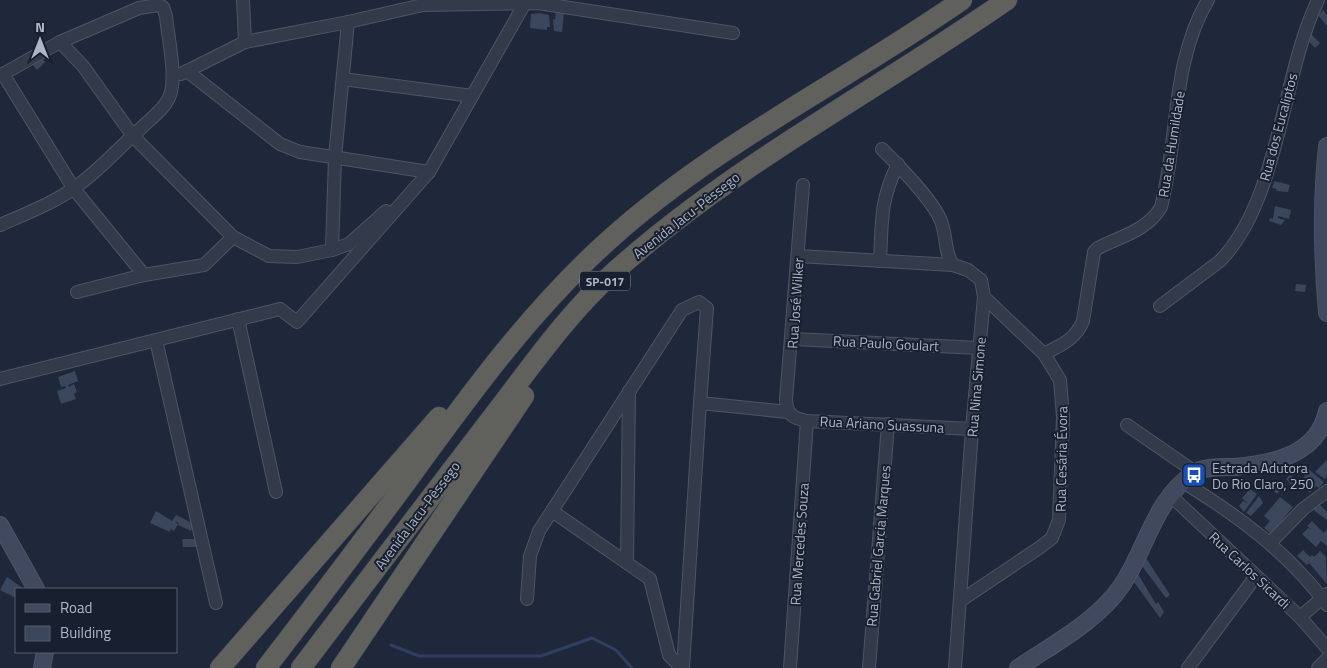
<svg xmlns="http://www.w3.org/2000/svg" width="1327" height="668" font-family="'Titillium Web',sans-serif">
	<style>
		.lines { fill: none; stroke-linecap: round; stroke-linejoin: round }
		.stream { stroke: #2f3f61; stroke-width: 3 }
		.building { fill: #3a465b }
		.minor-casing { stroke: #4d5565; stroke-width: 14 }
		.secondary-casing { stroke: #4d5565; stroke-width: 18 }
		.trunk-casing { stroke: #3d4555; stroke-width: 21 }
		.minor { stroke: #333b4a; stroke-width: 12 }
		.secondary { stroke: #40495e; stroke-width: 16 }
		.trunk { stroke: #60605d; stroke-width: 20 }
		.labels { text-anchor: middle; dominant-baseline: central; stroke-width: 4; stroke-linejoin: round; paint-order: stroke }
		.shield { fill: #18202f; stroke: #808899; stroke-width: 1 }
		.shield-label { font-size: 12px; font-weight: bold; fill: #adb5c7 }
		.street-label { font-size: 14px; fill: #adb5c7; stroke: #18202f }
		.poi-label { font-size: 14px; fill: #adb5c7; stroke: #18202f; text-anchor: start }
	</style>
	<rect width="100%" height="100%" fill="#1f283a"/>
	<g class="lines">
		<!-- stream -->
		<polyline class="stream" points="391,645 419,656 541,656 592,638 616,650 632,668"/>
	</g>
	<!-- building -->
	<g class="building">
		<polygon points="1323,10 1327,15 1327,26 1318,15"/>
		<polygon points="556,11 564,12 562,32 554,31 553,19 555,20"/>
		<polygon points="540,13 549,15 550,27 547,27 547,30 530,28 531,14"/>
		<polygon points="1310,33 1320,43 1315,48 1305,37"/>
		<polygon points="40,57 45,62 37,70 33,65"/>
		<polygon points="1274,181 1290,185 1288,192 1276,191 1277,189 1272,188"/>
		<polygon points="1275,206 1291,210 1289,219 1278,216 1278,218 1285,220 1281,225 1269,221 1270,218 1273,219"/>
		<polygon points="1296,284 1306,285 1305,292 1295,291"/>
		<polygon points="75,371 78,381 68,385 69,387 74,384 77,392 74,394 76,399 61,404 57,391 66,388 65,386 61,387 58,377"/>
		<polygon points="1327,460 1327,476 1325,479 1315,472"/>
		<polygon points="1306,467 1324,482 1319,488 1316,486 1310,493 1301,485 1299,488 1296,486 1294,488 1286,479 1290,475 1299,483 1305,476 1300,471"/>
		<polygon points="1281,481 1286,485 1277,494 1272,489"/>
		<polygon points="1250,489 1257,494 1244,512 1239,506 1243,501 1248,504 1242,498"/>
		<polygon points="1259,496 1263,503 1251,516 1246,513"/>
		<polygon points="1280,497 1293,507 1271,534 1264,528 1270,521 1264,516"/>
		<polygon points="1318,503 1327,512 1327,520 1312,509"/>
		<polygon points="156,511 172,521 176,515 194,524 191,531 178,525 179,523 175,521 178,524 174,531 171,529 170,532 150,523"/>
		<polygon points="1312,521 1324,533 1327,529 1327,546 1321,541 1316,547 1302,534 1308,528 1312,530 1307,526"/>
		<polygon points="182,539 201,539 199,547 183,547"/>
		<polygon points="1303,550 1310,557 1312,555 1314,557 1320,551 1326,557 1327,584 1309,563 1307,565 1297,556"/>
		<polygon points="1146,558 1170,595 1166,598 1142,566"/>
		<polygon points="1138,574 1156,604 1158,602 1164,612 1160,618 1134,582"/>
		<polygon points="7,577 24,589 16,589 16,598 0,590"/>
	</g>
	<g class="lines">
		<!-- minor casing -->
		<g class="minor-casing">
			<g id="minor">
				<polyline points="243,0 245,42"/>
				<polyline points="187,71 280,144 300,152 429,172"/>
				<polyline points="3,74 60,42"/>
				<polyline points="181,74 245,42 348,22"/>
				<polyline points="0,76 3,74 74,189 144,275"/>
				<polyline points="343,79 472,96"/>
				<path d="M 882,149 C 898,165 933,200 941,221 C 947,236 944,252 953,265"/>
				<polyline points="423,177 429,172 525,3"/>
				<path d="M 803,185 L 786,400 C 787,415 793,418 807,421 L 972,429"/>
				<path d="M 0,225 C 27,213 57,202 81,183 C 102,167 120,147 140,129 C 151,118 167,108 171,92 C 176,71 168,38 166,16 L 163,7 L 158,5 L 139,8 L 60,42 L 83,66 L 133,136 L 233,237"/>
				<polyline points="332,250 349,244 386,211"/>
				<polyline points="798,256 953,265 968,270 981,280 984,297 972,429 955,668"/>
				<path d="M 880,261 C 882,221 880,200 898,164"/>
				<polyline points="77,292 144,275 204,265 233,237 269,256 297,257 332,250 335,157 348,22 423,5 538,3 733,33"/>
				<path d="M 1160,306 L 1220,261 C 1280,199 1281,77 1318,0"/>
				<polyline points="238,319 276,492"/>
				<polyline points="793,339 979,348"/>
				<polyline points="156,340 216,603"/>
				<path d="M 1044,354 C 1061,345 1075,340 1083,321 L 1094,252 L 1098,248 C 1121,236 1147,231 1161,207 C 1179,139 1171,62 1208,0"/>
				<polyline points="0,379 280,309 297,322 429,172"/>
				<polyline points="1127,425 1195,472"/>
				<path d="M 1183,482 C 1237,515 1289,553 1327,605"/>
				<polyline points="1170,495 1300,617 1327,648"/>
				<polyline points="552,511 627,563 629,391"/>
				<polyline points="1270,543 1303,509 1327,491"/>
				<polyline points="627,563 650,579 669,655 681,668"/>
				<polyline points="527,599 530,556 539,531 682,310 699,302 707,308 700,403 788,412"/>
				<polyline points="960,601 1039,548 1052,538 1059,520 1063,417 1060,380 1044,354 984,297"/>
				<polyline points="1300,617 1327,594"/>
				<polyline points="683,668 700,403"/>
				<polyline points="790,668 807,421"/>
				<polyline points="869,668 888,424"/>
				<polyline points="1188,668 1256,576"/>
				<polyline points="1318,668 1327,659"/>
			</g>
		</g>
		<!-- secondary casing -->
		<g class="secondary-casing">
			<g id="secondary">
				<path d="M 1327,146 C 1321,202 1322,256 1327,313"/>
				<polyline points="0,525 36,589"/>
				<polyline points="42,668 45,652"/>
				<path d="M 1018,668 C 1053,644 1098,621 1122,585 C 1146,549 1155,499 1193,474 C 1204,466 1221,467 1234,467 C 1272,464 1318,455 1327,411"/>
			</g>
		</g>
		<!-- trunk casing -->
		<g class="trunk-casing">
			<g id="trunk">
				<polyline points="220,668 439,417"/>
				<path d="M 266,668 C 313,607 359,546 405,484 C 467,398 530,311 609,240 C 715,144 846,81 962,0"/>
				<path d="M 301,668 C 364,585 426,503 490,420 C 529,370 566,315 613,273 C 733,165 876,91 1007,0"/>
				<polyline points="341,668 524,396"/>
			</g>
		</g>
		<!-- minor -->
		<use href="#minor" class="minor"/>
		<!-- secondary -->
		<use href="#secondary" class="secondary"/>
		<!-- trunk -->
		<use href="#trunk" class="trunk"/>
	</g>
	<!-- icons -->
	<defs>
		<g id="bus-square" transform="scale(1.25)"><rect x="-9" y="-9" width="18" height="18" rx="4" fill="#1a4fb4" stroke="#18202f"/><path d="M-5-6H5V4H4V6H2V4H-2V6H-4V4H-5ZM-3.5-4V0h7V-4ZM-3.5 1.2v1.5H-2V1.2ZM2 1.2v1.5H3.5V1.2Z" fill="#fff"/></g>
	</defs>
	<g fill-rule="evenodd">
		<use href="#bus-square" x="1194" y="475"/>
	</g>
	<g class="labels">
		<!-- shield labels -->
		<rect class="shield" x="580" y="271.5" width="50" height="19" rx="4"/>
		<g class="shield-label">
			<text x="605" y="281">SP-017</text>
		</g>
		<!-- street labels -->
		<g class="street-label">
			<text transform="translate(1278 127) rotate(-75)">Rua dos Eucaliptos</text>
			<text transform="translate(1171 144) rotate(-81)">Rua da Humildade</text>
			<text transform="translate(686 215) rotate(-38)">Avenida Jacu-Pêssego</text>
			<text transform="translate(795 303) rotate(-86)">Rua José Wilker</text>
			<text transform="translate(886 343) rotate(3)">Rua Paulo Goulart</text>
			<text transform="translate(976 387) rotate(-85)">Rua Nina Simone</text>
			<text transform="translate(882 424) rotate(3)">Rua Ariano Suassuna</text>
			<text transform="translate(1061 459) rotate(-89)">Rua Cesária Évora</text>
			<text transform="translate(417 515) rotate(-53)">Avenida Jacu-Pêssego</text>
			<text transform="translate(799 544) rotate(-86)">Rua Mercedes Souza</text>
			<text transform="translate(878 546) rotate(-85)">Rua Gabriel Garcia Marques</text>
			<text transform="translate(1250 570) rotate(43)">Rua Carlos Sicardi</text>
		</g>
		<!-- poi labels -->
		<g class="poi-label">
			<text x="1212" y="467">Estrada Adutora<tspan x="1212" dy="16">Do Rio Claro, 250</tspan></text>
		</g>
	</g>
	<!-- legend -->
	<rect x="15" y="588" width="162" height="65" fill="#18202f" stroke="#545c6c"/>
	<rect x="25" y="604" width="25" height="8" fill="#40495e" stroke="#545c6c"/>
	<text x="60" y="613" font-size="15" fill="#adb5c7">Road</text>
	<rect x="25" y="626" width="25" height="15" fill="#3a465b" stroke="#545c6c"/>
	<text x="60" y="638" font-size="15" fill="#adb5c7">Building</text>
	<!-- north arrow -->
	<g transform="translate(40 40)" stroke="#18202f" stroke-width="4" paint-order="stroke">
	<path d="M0-4L9 19L0 12L-9 19Z" fill="#adb5c7"/>
	<text y="-8" font-size="14" font-weight="bold" text-anchor="middle" fill="#adb5c7">N</text>
	</g>
</svg>
